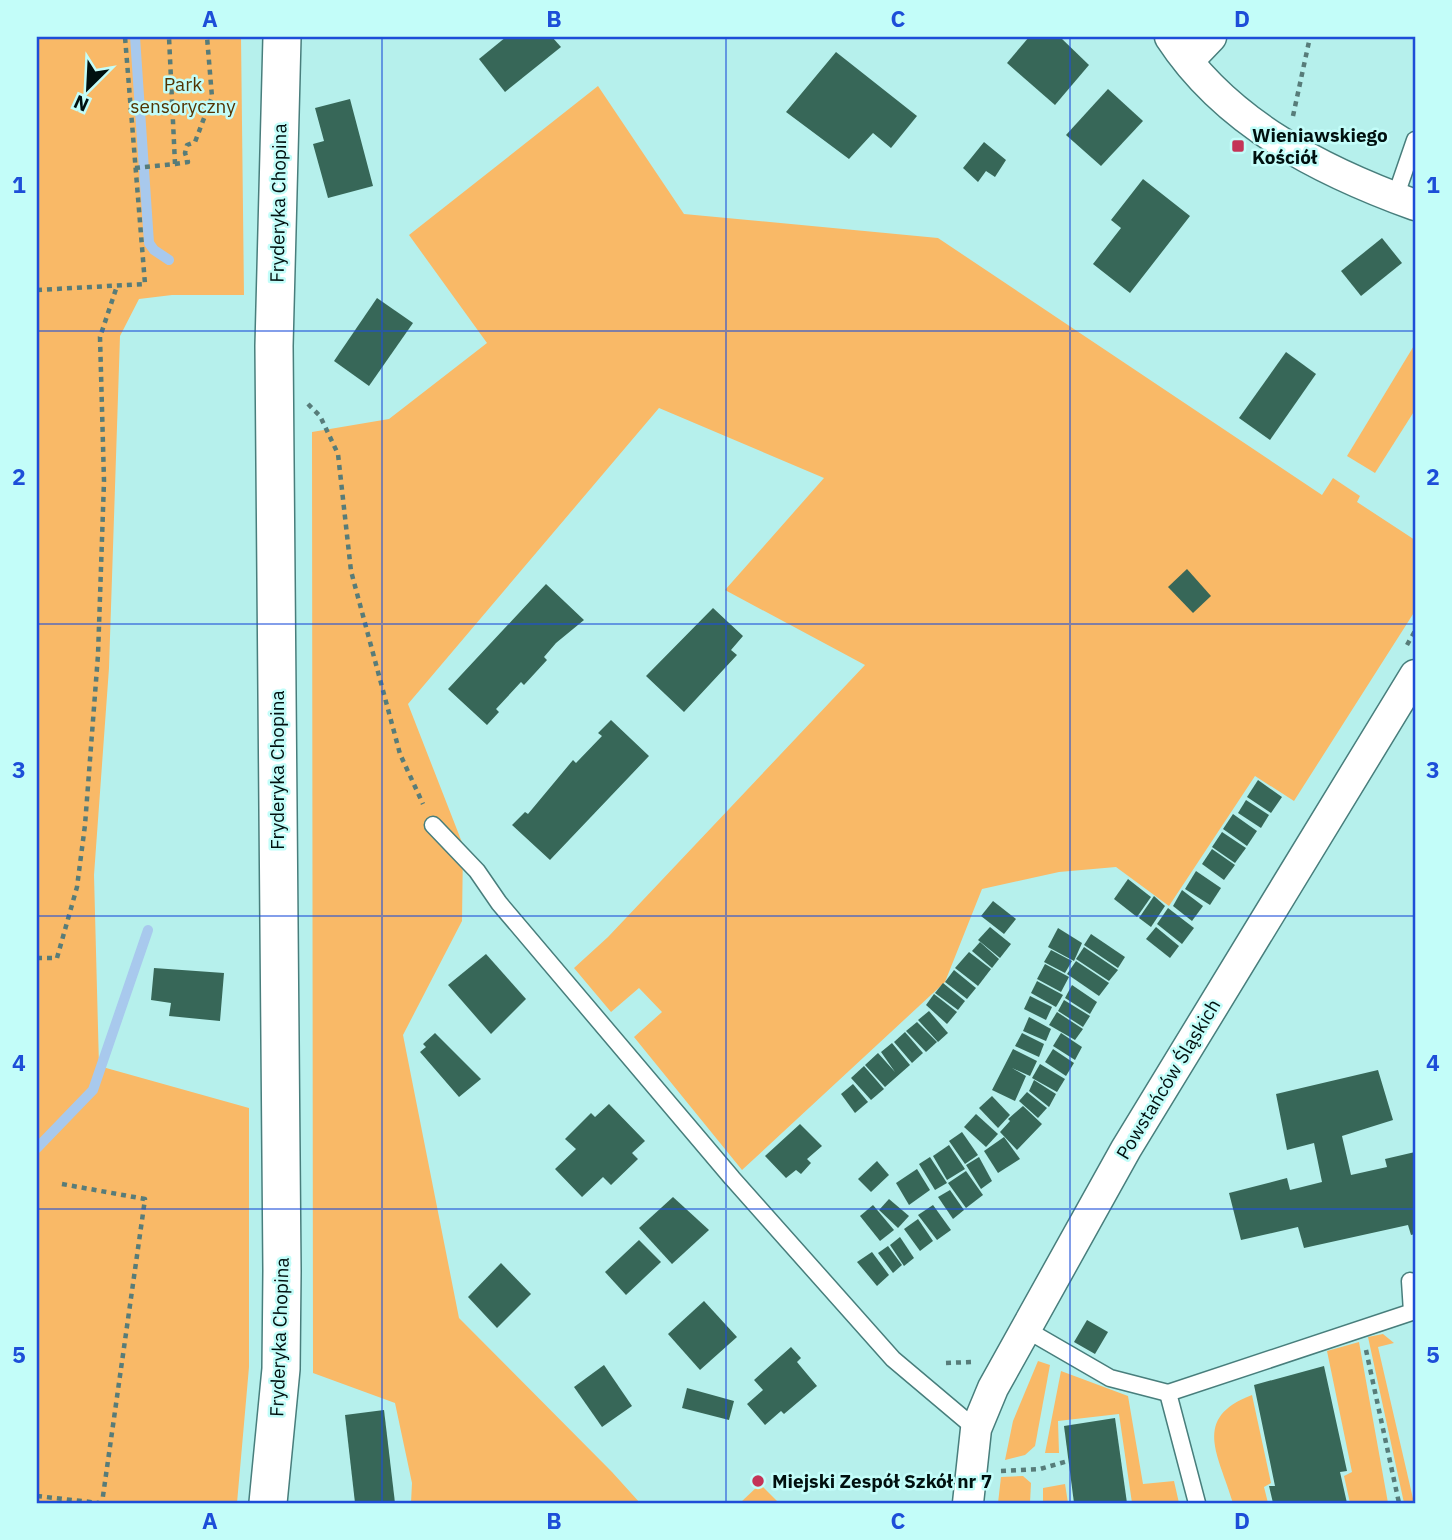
<svg xmlns="http://www.w3.org/2000/svg" width="1452" height="1540" font-family="'IBM Plex Sans',sans-serif">
	<style>
		.green { fill: #f9b967 }
		.lines { fill: none; stroke-linecap: round; stroke-linejoin: round }
		.stream { stroke: #a8c9ed; stroke-width: 10 }
		.building { fill: #376758 }
		.service-casing { stroke: #487e7c; stroke-width: 19 }
		.minor-casing { stroke: #487e7c; stroke-width: 33 }
		.tertiary-casing { stroke: #487e7c; stroke-width: 40 }
		.path { stroke: #577c79; stroke-width: 4.5; stroke-dasharray: 5 5; stroke-linecap: butt }
		.service { stroke: #fff; stroke-width: 16 }
		.minor { stroke: #fff; stroke-width: 30 }
		.tertiary { stroke: #fff; stroke-width: 37 }
		.grid { fill: none; stroke: #1d4ed8; stroke-width: 2; stroke-opacity: 0.55 }
		.poi-dot { fill: #c43457; stroke: #c3fdf9; stroke-width: 2.5 }
		.labels { text-anchor: middle; dominant-baseline: central; stroke-width: 5; stroke-linejoin: round; paint-order: stroke }
		.park-label { font-size: 19px; fill: #523302; stroke: #c3fdf9 }
		.poi-label { font-size: 19px; font-weight: bold; fill: #00100f; stroke: #c3fdf9; text-anchor: start }
		.street-label { font-size: 19px; fill: #00100f; stroke: #c3fdf9 }
		.neatline { fill: none; stroke: #1d4ed8; stroke-width: 2.5 }
		.grid-label { font-size: 23px; text-anchor: middle; font-weight: bold; fill: #1d4ed8 }
	</style>
	<rect width="100%" height="100%" fill="#b6f0ec"/>
	<!-- green -->
	<g class="green">
		<polygon points="37,37 241,37 244,295 172,295 139,299 120,336 109,668 94,875 99,1066 249,1108 249,1367 237,1503 37,1503"/>
		<polygon points="598,86 684,214 938,238 1322,495 1333,478 1360,496 1357,502 1415,540 1415,611 1294,801 1255,776 1169,906 1116,867 1059,872 982,889 945,982 742,1170 634,1037 662,1012 639,988 611,1012 574,968 608,937 865,665 725,590 824,478 659,408 408,704 463,845 462,921 403,1035 459,1318 612,1472 640,1503 411,1503 412,1483 395,1403 313,1373 312,432 389,419 487,343 409,235"/>
		<polygon points="1415,344 1415,410 1375,473 1347,456"/>
		<polygon points="1383,1334 1394,1343 1378,1347 1414,1503 1404,1503 1368,1337"/>
		<polygon points="1359,1342 1388,1503 1350,1503 1344,1476 1352,1472 1327,1351"/>
		<polygon points="1038,1361 1050,1365 1035,1446 1025,1455 1005,1460 1013,1421"/>
		<polygon points="1061,1371 1128,1396 1143,1484 1174,1481 1179,1503 1132,1503 1119,1414 1058,1421 1059,1453 1045,1453"/>
		<path d="M 1252,1395 L 1271,1483 L 1264,1487 L 1268,1503 L 1233,1503 C 1219,1455 1191,1418 1252,1395 Z"/>
		<polygon points="1023,1476 1031,1483 1030,1503 998,1503 1001,1477"/>
		<polygon points="760,1484 779,1503 740,1503"/>
		<polygon points="1065,1484 1068,1503 1043,1503 1043,1488"/>
	</g>
	<g class="lines">
		<!-- stream -->
		<g class="stream">
			<polyline points="135,37 149,243 154,250 169,260"/>
			<polyline points="37,1148 93,1090 148,930"/>
		</g>
	</g>
	<!-- building -->
	<g class="building">
		<polygon points="506,37 552,37 561,47 505,92 479,59"/>
		<polygon points="1029,37 1060,37 1089,65 1055,105 1007,63"/>
		<polygon points="836,52 917,116 891,148 873,133 849,159 786,112"/>
		<polygon points="1108,89 1143,121 1101,166 1066,135"/>
		<polygon points="350,99 373,186 328,198 313,144 324,141 315,108"/>
		<polygon points="984,142 1006,160 995,177 986,171 978,182 963,168"/>
		<polygon points="1143,179 1190,216 1130,293 1093,264 1121,228 1111,220"/>
		<polygon points="1382,238 1402,263 1361,296 1341,271"/>
		<polygon points="377,298 413,323 369,386 334,361"/>
		<polygon points="1286,352 1316,374 1270,440 1239,418"/>
		<polygon points="1187,569 1211,596 1193,613 1168,587"/>
		<polygon points="546,584 584,620 556,643 544,657 547,660 524,685 521,682 496,709 499,712 487,725 448,689"/>
		<polygon points="713,608 743,636 731,650 737,655 684,712 646,676"/>
		<polygon points="611,720 649,756 550,860 512,825 525,812 528,814 573,760 576,763 602,736 598,733"/>
		<polygon points="1258,780 1282,797 1271,813 1247,797"/>
		<polygon points="1246,800 1269,815 1261,828 1238,813"/>
		<polygon points="1233,814 1257,831 1247,846 1223,829"/>
		<polygon points="1222,832 1246,848 1235,863 1212,847"/>
		<polygon points="1212,849 1235,865 1224,880 1202,864"/>
		<polygon points="1196,871 1221,888 1210,905 1185,889"/>
		<polygon points="1128,879 1151,897 1137,917 1114,899"/>
		<polygon points="1182,890 1203,906 1192,921 1173,906"/>
		<polygon points="1154,896 1165,906 1151,927 1139,918"/>
		<polygon points="993,901 1016,919 1004,934 981,916"/>
		<polygon points="1168,908 1194,928 1182,944 1157,924"/>
		<polygon points="990,927 1011,944 1000,958 978,940"/>
		<polygon points="1156,927 1179,946 1170,958 1146,939"/>
		<polygon points="1058,928 1082,943 1074,961 1048,947"/>
		<polygon points="1091,934 1125,957 1118,968 1084,945"/>
		<polygon points="980,942 999,959 992,968 972,951"/>
		<polygon points="1084,947 1118,970 1109,981 1076,959"/>
		<polygon points="1051,950 1072,961 1065,973 1044,962"/>
		<polygon points="969,952 991,969 978,986 955,968"/>
		<polygon points="486,954 526,999 491,1034 448,985"/>
		<polygon points="1076,961 1109,983 1099,996 1067,974"/>
		<polygon points="1045,964 1069,977 1061,992 1037,979"/>
		<polygon points="154,968 224,973 220,1021 169,1016 171,1003 151,1000"/>
		<polygon points="954,970 976,988 967,999 945,982"/>
		<polygon points="1037,981 1063,995 1056,1007 1031,993"/>
		<polygon points="943,983 965,1001 958,1010 935,993"/>
		<polygon points="1072,985 1097,1002 1090,1014 1065,998"/>
		<polygon points="934,994 957,1012 947,1024 926,1005"/>
		<polygon points="1030,996 1052,1007 1046,1020 1024,1009"/>
		<polygon points="1064,1000 1090,1016 1083,1027 1058,1011"/>
		<polygon points="929,1011 948,1033 938,1042 918,1020"/>
		<polygon points="1057,1012 1083,1029 1075,1040 1049,1025"/>
		<polygon points="1029,1017 1051,1029 1046,1041 1023,1031"/>
		<polygon points="917,1022 937,1042 926,1052 906,1031"/>
		<polygon points="905,1032 923,1053 912,1063 894,1042"/>
		<polygon points="435,1033 481,1079 459,1097 420,1052 426,1047 423,1044"/>
		<polygon points="1022,1033 1044,1044 1039,1057 1015,1046"/>
		<polygon points="1061,1033 1082,1047 1075,1060 1053,1046"/>
		<polygon points="892,1043 910,1065 885,1087 865,1065 878,1053 895,1072 881,1052"/>
		<polygon points="1013,1049 1037,1061 1030,1076 1012,1068 1026,1076 1015,1101 992,1090"/>
		<polygon points="1053,1049 1074,1063 1066,1076 1045,1062"/>
		<polygon points="1040,1064 1065,1079 1057,1092 1032,1078"/>
		<polygon points="864,1066 884,1089 871,1100 851,1078"/>
		<polygon points="1378,1070 1393,1120 1342,1136 1351,1175 1387,1167 1385,1159 1415,1152 1415,1234 1411,1235 1408,1225 1304,1248 1298,1227 1241,1240 1229,1193 1287,1178 1290,1190 1322,1182 1314,1143 1287,1150 1276,1094"/>
		<polygon points="1034,1080 1056,1094 1049,1107 1029,1091"/>
		<polygon points="853,1084 868,1102 855,1113 841,1094"/>
		<polygon points="1027,1092 1047,1108 1038,1118 1019,1101"/>
		<polygon points="992,1096 1010,1115 998,1128 979,1108"/>
		<polygon points="609,1104 645,1141 632,1153 638,1159 611,1185 603,1177 582,1197 555,1169 576,1149 565,1139 591,1113 595,1117"/>
		<polygon points="1023,1106 1042,1124 1017,1150 1000,1132 1010,1121 1008,1119"/>
		<polygon points="976,1114 998,1134 986,1147 964,1127"/>
		<polygon points="800,1124 822,1146 807,1159 811,1163 801,1174 796,1170 786,1178 765,1156"/>
		<polygon points="962,1132 978,1155 965,1164 949,1141"/>
		<polygon points="1004,1137 1020,1159 998,1173 984,1151"/>
		<polygon points="949,1145 965,1169 947,1180 933,1156"/>
		<polygon points="930,1157 947,1183 935,1190 919,1164"/>
		<polygon points="979,1157 992,1181 981,1189 966,1165"/>
		<polygon points="877,1161 889,1175 871,1192 858,1179"/>
		<polygon points="917,1169 930,1190 909,1205 896,1183"/>
		<polygon points="966,1171 983,1195 966,1208 948,1183"/>
		<polygon points="950,1190 964,1210 953,1219 938,1197"/>
		<polygon points="673,1197 709,1230 672,1264 639,1228"/>
		<polygon points="889,1199 909,1216 898,1228 879,1210"/>
		<polygon points="873,1205 894,1230 880,1241 860,1216"/>
		<polygon points="933,1205 951,1230 937,1240 918,1215"/>
		<polygon points="918,1219 933,1241 920,1251 904,1229"/>
		<polygon points="900,1237 914,1258 904,1266 890,1245"/>
		<polygon points="639,1240 661,1262 626,1295 605,1272"/>
		<polygon points="888,1246 902,1265 893,1273 878,1253"/>
		<polygon points="872,1252 889,1275 877,1286 857,1262"/>
		<polygon points="501,1263 531,1294 497,1328 468,1297"/>
		<polygon points="704,1301 737,1337 700,1370 668,1334"/>
		<polygon points="1087,1320 1108,1332 1095,1354 1074,1342"/>
		<polygon points="791,1347 801,1358 797,1362 817,1386 784,1414 781,1411 765,1425 747,1404 763,1390 754,1380"/>
		<polygon points="604,1365 632,1406 602,1427 574,1387"/>
		<polygon points="1324,1366 1347,1471 1340,1472 1347,1503 1273,1503 1269,1486 1275,1486 1254,1385"/>
		<polygon points="687,1388 734,1401 729,1420 682,1408"/>
		<polygon points="384,1410 395,1503 355,1503 345,1415"/>
		<polygon points="1115,1418 1127,1503 1074,1503 1064,1426"/>
	</g>
	<g class="lines">
		<!-- service casing -->
		<g class="service-casing">
			<g id="service">
				<polyline points="1395,198 1415,140"/>
				<polyline points="433,825 477,871 499,903 732,1178 893,1359 976,1429"/>
				<polyline points="1027,1330 1110,1378 1168,1393"/>
				<polyline points="1197,1503 1168,1393 1412,1312 1410,1281"/>
			</g>
		</g>
		<!-- minor casing -->
		<g class="minor-casing">
			<g id="minor">
				<path d="M 1170,37 C 1226,123 1321,171 1415,205"/>
				<polyline points="1188,61 1211,37"/>
				<polyline points="968,1503 976,1429 993,1388 1126,1149 1415,675"/>
			</g>
		</g>
		<!-- tertiary casing -->
		<g class="tertiary-casing">
			<polyline id="tertiary" points="268,1503 281,1369 282,1271 274,346 282,37"/>
		</g>
		<!-- path -->
		<g class="path">
			<polyline points="1293,116 1310,37"/>
			<polyline points="175,164 188,162 185,153 187,145 195,142 212,97 207,37"/>
			<polyline points="135,168 175,164 169,37"/>
			<polyline points="37,290 145,284 125,37"/>
			<polyline points="308,404 320,416 338,454 351,571 400,754 423,804"/>
			<polyline points="1407,645 1415,631"/>
			<polyline points="37,958 57,958 77,887 85,825 98,655 104,481 100,337 117,286"/>
			<polyline points="62,1184 145,1199 102,1503"/>
			<polyline points="1366,1350 1399,1503"/>
			<polyline points="946,1363 971,1362"/>
			<polyline points="1001,1471 1040,1469 1068,1461"/>
			<polyline points="37,1496 99,1503"/>
		</g>
		<!-- service -->
		<use href="#service" class="service"/>
		<!-- minor -->
		<use href="#minor" class="minor"/>
		<!-- tertiary -->
		<use href="#tertiary" class="tertiary"/>
	</g>
	<!-- grid -->
	<path class="grid" d="M 382,37 L 382,1503M 726,37 L 726,1503M 1070,37 L 1070,1503M 37,331 L 1415,331M 37,624 L 1415,624M 37,916 L 1415,916M 37,1209 L 1415,1209"/>
	<!-- markers -->
	<g class="poi-dot">
		<rect x="1231" y="139" width="14" height="14" rx="3.5"/>
		<circle cx="758" cy="1481" r="7"/>
	</g>
	<g class="labels">
		<!-- park labels -->
		<g class="park-label">
			<text x="183" y="84">Park<tspan x="183" dy="22">sensoryczny</tspan></text>
		</g>
		<!-- poi labels -->
		<g class="poi-label">
			<text x="1252" y="135">Wieniawskiego<tspan x="1252" dy="22">Kościół</tspan></text>
			<text x="772" y="1481">Miejski Zespół Szkół nr 7</text>
		</g>
		<!-- street labels -->
		<g class="street-label">
			<text transform="translate(278 203) rotate(-89)">Fryderyka Chopina</text>
			<text transform="translate(277 770) rotate(-90)">Fryderyka Chopina</text>
			<text transform="translate(1168 1079) rotate(-59)">Powstańców Śląskich</text>
			<text transform="translate(279 1337) rotate(-88)">Fryderyka Chopina</text>
		</g>
	</g>
	<!-- border -->
	<rect width="1452" height="1540" fill="none" stroke="#c3fdf9" stroke-width="77"/>
	<!-- north arrow -->
	<g transform="translate(88 88) rotate(204)" stroke="#c3fdf9" stroke-width="5" paint-order="stroke">
	<path d="M0-5L12 26L0 18L-12 26Z" fill="#00100f"/>
	<text y="-10" font-size="19" font-weight="bold" text-anchor="middle" fill="#00100f">N</text>
	</g>
	<rect x="38" y="38" width="1376" height="1464" class="neatline"/>
	<g class="grid-label">
		<text x="210" y="27">A</text>
		<text x="554" y="27">B</text>
		<text x="898" y="27">C</text>
		<text x="1242" y="27">D</text>
		<text x="19" y="193">1</text>
		<text x="1433" y="193">1</text>
		<text x="19" y="485">2</text>
		<text x="1433" y="485">2</text>
		<text x="19" y="778">3</text>
		<text x="1433" y="778">3</text>
		<text x="19" y="1071">4</text>
		<text x="1433" y="1071">4</text>
		<text x="19" y="1363">5</text>
		<text x="1433" y="1363">5</text>
		<text x="210" y="1529">A</text>
		<text x="554" y="1529">B</text>
		<text x="898" y="1529">C</text>
		<text x="1242" y="1529">D</text>
	</g>
</svg>
